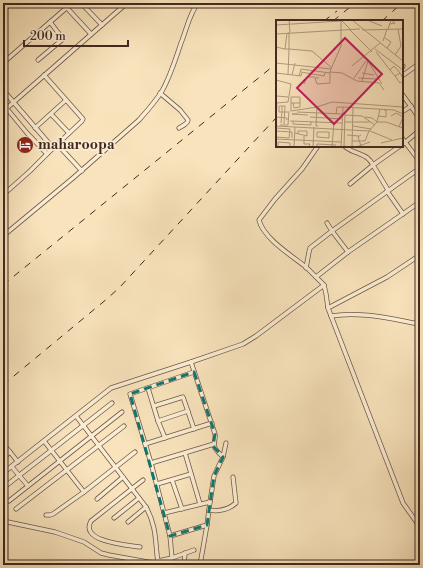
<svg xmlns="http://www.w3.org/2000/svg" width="423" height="568" font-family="'Libre Bodoni',serif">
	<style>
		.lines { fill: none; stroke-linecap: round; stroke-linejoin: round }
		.minor-casing { stroke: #705846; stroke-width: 5 }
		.minor { stroke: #faedd3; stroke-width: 3.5 }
		.rail { stroke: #42291f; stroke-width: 1; stroke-dasharray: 7 7; stroke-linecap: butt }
		.marked { fill: none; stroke: #0f766e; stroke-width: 3; stroke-dasharray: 8 5; stroke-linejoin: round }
		.labels { text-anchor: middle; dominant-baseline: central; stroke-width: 3.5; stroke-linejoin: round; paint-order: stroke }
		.poi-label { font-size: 14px; font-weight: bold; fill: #42291f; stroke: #faedd3; text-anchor: start }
		.inset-road { fill: none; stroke: #af997d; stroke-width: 1 }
		.view { fill: #c2185b; fill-opacity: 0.15; stroke: #c2185b; stroke-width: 2 }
		.inset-edge { fill: none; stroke: #42291f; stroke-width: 2 }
	</style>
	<rect width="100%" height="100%" fill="#f8e3bc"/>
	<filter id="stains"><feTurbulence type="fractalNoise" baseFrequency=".005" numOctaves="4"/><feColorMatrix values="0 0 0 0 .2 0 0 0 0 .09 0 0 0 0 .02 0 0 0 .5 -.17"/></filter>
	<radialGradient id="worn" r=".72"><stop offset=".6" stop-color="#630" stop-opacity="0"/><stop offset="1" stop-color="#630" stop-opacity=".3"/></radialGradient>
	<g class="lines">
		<!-- minor casing -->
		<g class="minor-casing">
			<g id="minor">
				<polyline points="81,3 102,25"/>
				<polyline points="67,8 91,34"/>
				<polyline points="3,10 11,3"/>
				<polyline points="38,60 63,39 50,22"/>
				<polyline points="3,63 72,3"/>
				<polyline points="402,68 403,66"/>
				<polyline points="44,75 83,119 82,121 47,154"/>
				<polyline points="402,76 420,63"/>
				<polyline points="3,90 53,148"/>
				<path d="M 160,93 L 180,110 L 188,120 C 188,124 182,126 179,128"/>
				<polyline points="402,94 420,119"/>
				<polyline points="3,104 27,133 47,154 30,171 3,195"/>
				<polyline points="7,108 127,3"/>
				<polyline points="402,112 411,106"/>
				<polyline points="51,114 69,133"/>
				<polyline points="35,128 66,100"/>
				<polyline points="402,138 420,162"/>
				<polyline points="57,144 82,171"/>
				<polyline points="402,145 420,130"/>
				<path d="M 318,146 L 302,169 L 275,199 L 259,220 C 263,238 292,256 306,267 C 312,273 318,279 324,285"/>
				<path d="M 344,146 C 347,148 351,151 355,152 C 364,156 368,156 373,165 L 350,184"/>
				<polyline points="388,190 373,165 400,146"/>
				<polyline points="387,191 403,214"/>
				<path d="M 3,236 L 73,178 L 139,120 C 147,111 156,101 162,91 C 170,77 176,58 181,43 C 186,31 190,12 198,3"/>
				<polyline points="348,252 332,231 420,168"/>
				<polyline points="420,255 387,277 328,308 403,503 420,527"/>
				<polyline points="306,268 309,252 310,248 332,231 327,223"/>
				<polyline points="316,277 348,252 420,202"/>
				<path d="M 331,316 C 360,311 391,319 420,324"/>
				<path d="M 191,362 L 215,434 C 216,439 214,441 214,445 C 214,449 220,454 223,457"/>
				<polyline points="148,388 158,421 188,411"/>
				<polyline points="154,406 183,397 194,429"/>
				<path d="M 76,416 L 146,507 C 157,527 155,542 158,563 L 169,565"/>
				<polyline points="158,421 165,438"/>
				<polyline points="44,441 84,492"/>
				<polyline points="3,444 10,452"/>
				<polyline points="145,444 212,423"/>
				<polyline points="185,453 200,504"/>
				<polyline points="3,458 10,452 18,462"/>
				<polyline points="151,463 214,444"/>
				<polyline points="12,467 28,486"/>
				<polyline points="3,473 111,388 191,362 243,344 256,336 324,285 326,294 328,308"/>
				<polyline points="172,480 182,509"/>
				<polyline points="157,484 191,474"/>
				<polyline points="3,488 112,403"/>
				<polyline points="97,499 123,477"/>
				<polyline points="9,501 122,412"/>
				<polyline points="16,509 124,426"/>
				<path d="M 209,510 C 220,512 228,510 236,503 L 233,477"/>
				<polyline points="164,513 210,502"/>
				<polyline points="46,515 50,515 53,514 84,492 135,452"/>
				<polyline points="114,518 139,498"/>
				<polyline points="3,521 55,532 84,542 101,553 109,555 148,562 158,563"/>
				<polyline points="128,522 146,507"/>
				<polyline points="170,536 207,525"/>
				<path d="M 140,547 C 128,545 79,542 91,521 L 143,480"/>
				<polyline points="172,558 170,536 151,463 130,394 194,372"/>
				<polyline points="158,561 172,558 194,550"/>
				<polyline points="184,565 185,553"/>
				<polyline points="200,565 207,525 210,502 214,476 223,457 226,443"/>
			</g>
		</g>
		<!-- minor -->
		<use href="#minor" class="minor"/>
		<!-- rail -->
		<g class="rail">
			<polyline points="324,21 337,11"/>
			<polyline points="333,21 355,3"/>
			<polyline points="382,21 402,3"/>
			<polyline points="3,285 277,63"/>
			<polyline points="3,385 108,298 120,287 261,134 277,117"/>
		</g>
	</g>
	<!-- marked area -->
	<path class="marked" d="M 194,372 L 215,434 L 213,446 L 223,457 L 214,476 L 207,525 L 170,536 L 130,394 Z"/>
	<!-- icons -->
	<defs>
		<g id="hotel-disc" transform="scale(0.9)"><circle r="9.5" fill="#8f2418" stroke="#faedd3"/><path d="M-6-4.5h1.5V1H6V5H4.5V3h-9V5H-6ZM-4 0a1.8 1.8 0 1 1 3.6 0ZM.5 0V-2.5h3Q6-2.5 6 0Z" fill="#fff"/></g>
	</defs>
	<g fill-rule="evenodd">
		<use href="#hotel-disc" x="25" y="145"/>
	</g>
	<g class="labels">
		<!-- poi labels -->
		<g class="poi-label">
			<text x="38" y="145">maharoopa</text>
		</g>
	</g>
	<!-- overview -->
	<g transform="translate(276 20)">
		<rect width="127" height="127" fill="#f8e3bc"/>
		<path class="inset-road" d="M 13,0 L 14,12M 76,0 L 127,41M 91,0 L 106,6M 66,1 L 75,10M 0,5 L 65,1M 112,9 L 115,0 L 119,3 L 114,4M 74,10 L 96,32M 86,10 L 127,9M 13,12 L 13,29 L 36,31 L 56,48M 0,14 L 84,9M 109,18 L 115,22 L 111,28M 107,21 L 111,9M 0,27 L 9,29 L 11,13M 9,29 L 13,29 L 12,55M 99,29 L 127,50M 100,32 L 114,50M 119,35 L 125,26 L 122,9M 92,41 L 106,64M 0,43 L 55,49 L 65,26 L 65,0M 76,46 L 104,23M 55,49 L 54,52 L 66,53 L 81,61 L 103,63 L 108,70M 25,52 L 48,56 L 49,53M 0,53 L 25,56 L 26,53M 86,53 L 98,55M 16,55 L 19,43M 23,56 L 25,49 L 54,53M 119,56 L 114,50 L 118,46 L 124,53M 43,58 L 39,58 L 41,64 L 54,63 L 54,52M 78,58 L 90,41M 82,58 L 100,59M 127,58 L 124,53 L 119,56 L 124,63 L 127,61M 0,60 L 15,64 L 12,82 L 0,83M 86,61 L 92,41 L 89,37M 28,64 L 31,57 L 39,57M 0,78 L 1,76 L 12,77M 15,83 L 24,83 L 24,77 L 15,77 L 15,91 L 41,87 L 56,82 L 127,87M 17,83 L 18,88 L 24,87 L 24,83M 6,86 L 3,86 L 3,92 L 6,92 L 6,86 L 9,86M 41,87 L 40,106 L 42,106M 21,92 L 66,94M 22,94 L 16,94 L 32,95M 60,94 L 61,87 L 67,87M 69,95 L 86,96 L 99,105M 103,96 L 110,97 L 110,90 L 108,90M 115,96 L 120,93 L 127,97 L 123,107M 0,97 L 11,98 L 11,100M 34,97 L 66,99M 89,97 L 96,98 L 101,102M 0,99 L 1,83M 14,101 L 66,103M 17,101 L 17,104 L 35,105 L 35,102M 69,102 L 94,102M 101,102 L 104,89M 5,103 L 6,92 L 12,92M 8,104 L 9,86M 4,105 L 12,105 L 13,91M 0,106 L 93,111 L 101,102 L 110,102 L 127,108M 77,106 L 95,109M 0,108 L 14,109 L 13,118M 0,111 L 16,112 L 16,118M 94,111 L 116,120M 41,112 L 53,112 L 53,118 L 41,117 ZM 19,113 L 31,116 L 31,111 L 22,111 L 22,114M 71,115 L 83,116M 85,115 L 82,117 L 85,126M 28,116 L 28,124 L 34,124 L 33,127M 0,117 L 13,118M 0,119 L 65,122M 76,121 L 89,121 L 93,111M 105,123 L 127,118M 2,127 L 2,122 L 14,123 L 14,127M 18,127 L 19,107M 37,127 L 38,107M 41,127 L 41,124 L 60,125M 56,127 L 58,103M 65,127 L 67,87 L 118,90 L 127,94M 68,127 L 69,93M 76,127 L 77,87M 80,127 L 94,122M 97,127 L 113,127"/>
		<path class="view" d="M 69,18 L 106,54 L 58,104 L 21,68 Z"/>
		<rect width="127" height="127" class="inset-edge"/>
	</g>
	<!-- margin -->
	<rect width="423" height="568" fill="none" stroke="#f8e3bc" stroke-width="16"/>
	<rect x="4" y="4" width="415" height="560" fill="none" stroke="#42291f" stroke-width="2"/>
	<rect x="8" y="8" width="407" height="552" fill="none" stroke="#42291f"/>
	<!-- scale -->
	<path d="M24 40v6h104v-6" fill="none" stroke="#42291f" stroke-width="2"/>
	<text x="30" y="40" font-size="12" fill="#42291f" stroke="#faedd3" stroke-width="3" paint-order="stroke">200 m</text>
	<rect width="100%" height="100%" filter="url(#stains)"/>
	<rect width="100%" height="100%" fill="url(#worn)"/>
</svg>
